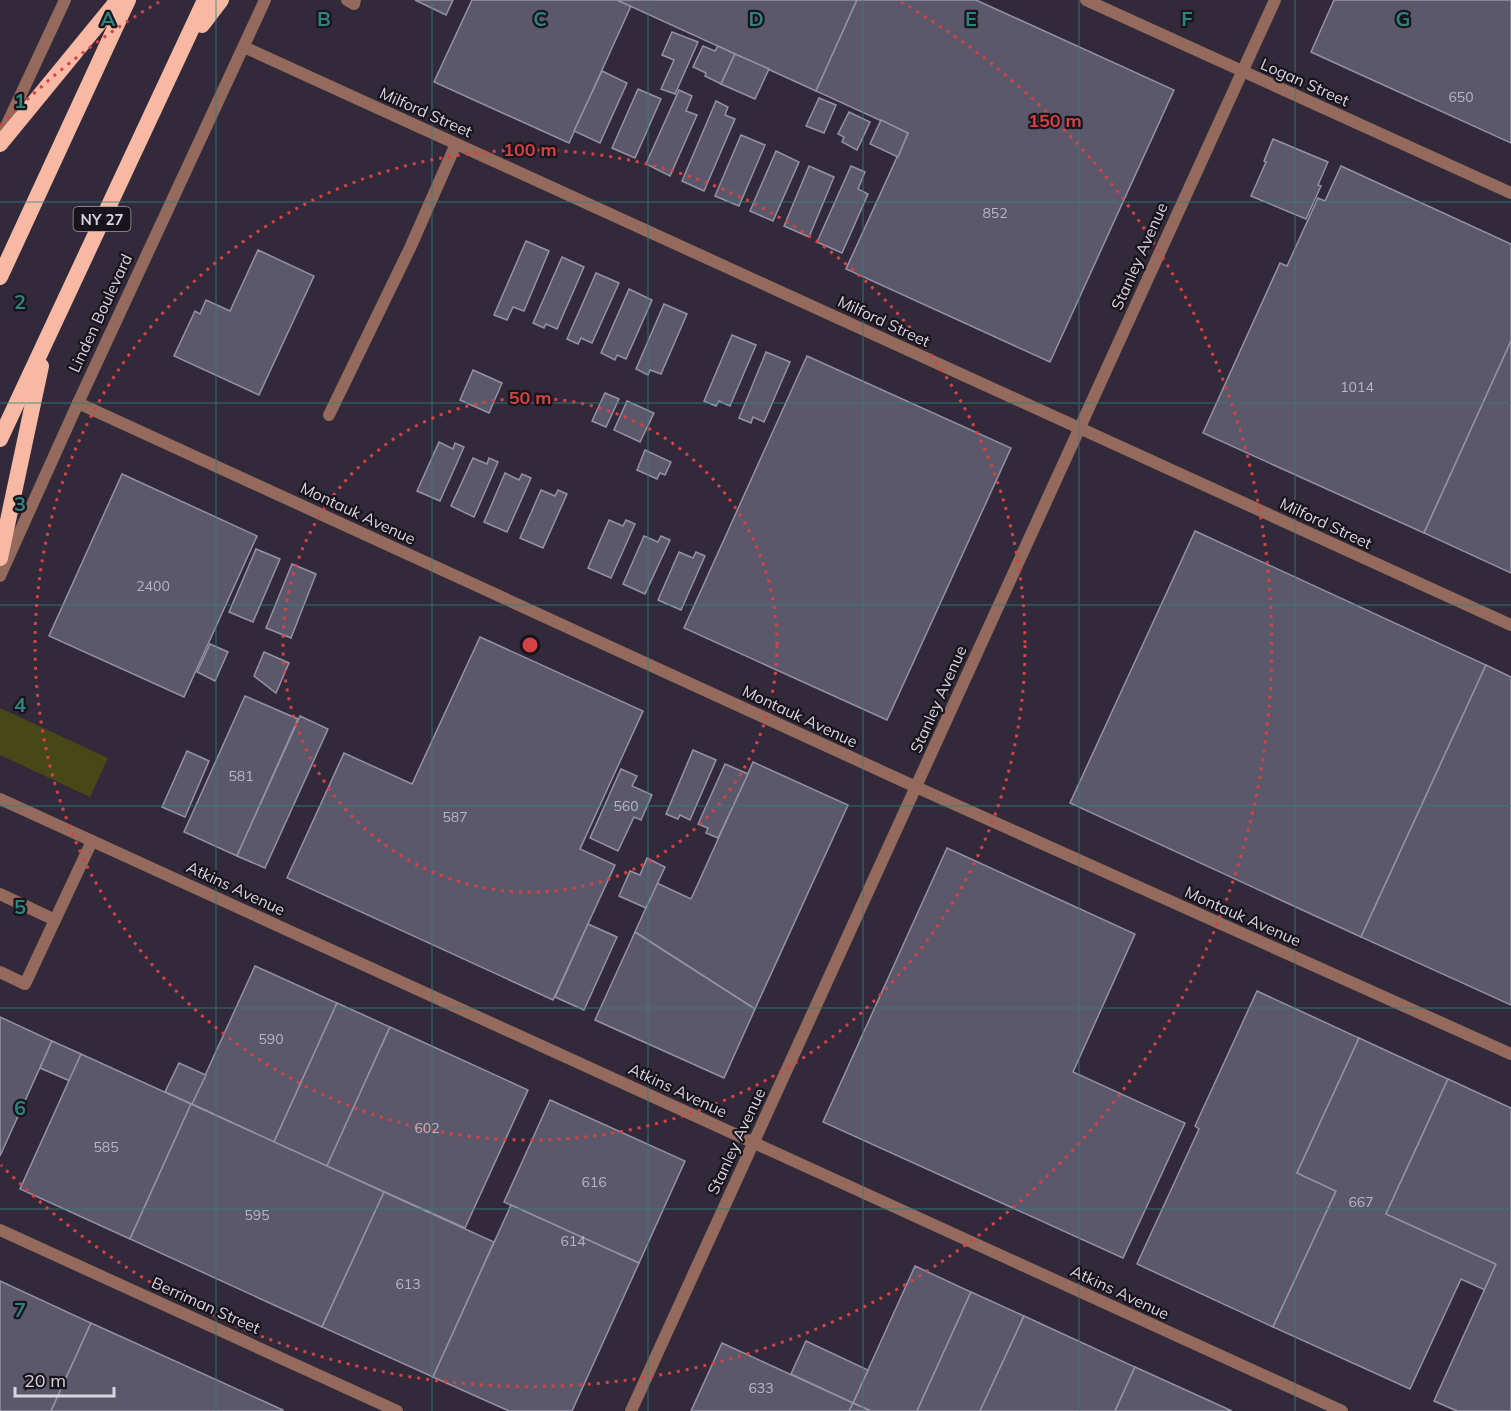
<svg xmlns="http://www.w3.org/2000/svg" width="1511" height="1411" font-family="Mulish,sans-serif">
	<style>
		.green { fill: #464818 }
		.building { fill: #5c586c; stroke: #9591a6; stroke-width: 1.5 }
		.lines { fill: none; stroke-linecap: round; stroke-linejoin: round }
		.service { stroke: #936a5c; stroke-width: 12 }
		.minor { stroke: #936a5c; stroke-width: 12 }
		.tertiary { stroke: #936a5c; stroke-width: 12 }
		.trunk { stroke: #f8b9a4; stroke-width: 16 }
		.grid { fill: none; stroke: #2d847f; stroke-width: 1.5; stroke-opacity: 0.55 }
		.ring { fill: none; stroke: #d64243; stroke-width: 3; stroke-dasharray: 3 6 }
		.labels { text-anchor: middle; dominant-baseline: central; stroke-width: 4.5; stroke-linejoin: round; paint-order: stroke }
		.number-label { font-size: 14px; fill: #bab5c2 }
		.shield { fill: #18141c; stroke: #9f9aa4; stroke-width: 1.5 }
		.shield-label { font-size: 15px; font-weight: bold; fill: #d9d4df }
		.street-label { font-size: 16px; fill: #d9d4df; stroke: #18141c }
		.grid-label { font-size: 20px; text-anchor: middle; font-weight: bold; fill: #2d847f; stroke: #18141c; stroke-width: 4.5; stroke-linejoin: round; paint-order: stroke }
		.centre { fill: #d64243; stroke: #18141c; stroke-width: 3 }
		.ring-label { font-size: 18px; text-anchor: middle; font-weight: bold; fill: #d64243; stroke: #18141c; stroke-width: 4.5; stroke-linejoin: round; paint-order: stroke }
	</style>
	<rect width="100%" height="100%" fill="#322a3a"/>
	<!-- green -->
	<polygon class="green" points="0,708 108,758 90,797 0,755"/>
	<!-- building -->
	<g class="building">
		<polygon points="415,0 453,0 446,15"/>
		<polygon points="472,0 617,0 631,6 569,143 434,82"/>
		<polygon points="617,0 857,0 816,91"/>
		<polygon points="857,0 976,0 1174,90 1050,362 846,269 908,133 816,91"/>
		<polygon points="1334,0 1511,0 1511,143 1311,52"/>
		<polygon points="672,32 698,42 675,94 661,89 674,60 662,55"/>
		<polygon points="703,46 715,51 718,46 735,54 721,84 705,76 706,73 693,67"/>
		<polygon points="735,54 769,69 755,99 721,84"/>
		<polygon points="602,71 627,83 600,143 574,131"/>
		<polygon points="638,89 661,99 635,158 612,148"/>
		<polygon points="679,90 692,96 686,111 697,115 670,176 646,164"/>
		<polygon points="819,98 836,105 824,133 806,126"/>
		<polygon points="716,101 728,107 725,115 735,119 704,191 682,181"/>
		<polygon points="849,112 870,122 857,150 842,142 844,137 838,134"/>
		<polygon points="881,120 908,133 898,157 870,144"/>
		<polygon points="741,135 765,145 739,206 715,196"/>
		<polygon points="1273,139 1328,162 1318,185 1321,186 1306,219 1251,196 1266,162 1264,161"/>
		<polygon points="776,151 799,162 773,221 750,211"/>
		<polygon points="809,166 834,177 809,237 784,226"/>
		<polygon points="851,166 865,172 858,189 868,194 842,253 817,242"/>
		<polygon points="1341,166 1511,244 1511,341 1424,533 1203,433 1280,263 1287,266 1318,198 1325,201"/>
		<polygon points="526,241 549,251 524,311 513,307 507,320 494,315"/>
		<polygon points="258,250 314,276 259,395 174,356 195,311 200,314 206,300 230,311"/>
		<polygon points="562,257 584,267 557,329 546,324 544,328 533,323"/>
		<polygon points="596,273 619,283 592,343 581,338 578,344 567,339"/>
		<polygon points="629,289 652,300 626,359 617,355 615,360 601,353"/>
		<polygon points="664,304 687,314 661,374 650,370 648,375 636,369"/>
		<polygon points="732,335 756,345 730,406 719,401 716,406 704,401"/>
		<polygon points="1511,341 1511,573 1424,533"/>
		<polygon points="766,352 790,362 764,422 753,417 751,423 739,418"/>
		<polygon points="807,356 1011,448 887,720 684,628"/>
		<polygon points="473,370 502,383 489,413 460,400"/>
		<polygon points="605,393 619,399 606,427 592,421"/>
		<polygon points="627,401 654,413 640,442 614,430"/>
		<polygon points="439,442 453,449 455,443 464,447 440,501 417,491"/>
		<polygon points="645,450 671,462 665,475 660,473 657,479 637,470"/>
		<polygon points="473,458 487,464 489,458 498,462 474,517 451,506"/>
		<polygon points="505,473 519,480 522,474 531,478 507,532 484,522"/>
		<polygon points="122,474 257,536 184,697 49,636"/>
		<polygon points="541,490 555,496 558,490 567,494 543,548 520,538"/>
		<polygon points="609,520 623,526 626,520 635,524 611,578 588,568"/>
		<polygon points="1195,531 1486,665 1361,937 1070,803"/>
		<polygon points="644,536 658,542 661,536 670,540 645,594 623,584"/>
		<polygon points="256,549 280,559 253,622 229,612"/>
		<polygon points="679,552 693,558 696,552 705,556 681,610 658,600"/>
		<polygon points="292,564 316,574 291,638 266,628"/>
		<polygon points="480,637 643,711 580,849 615,865 553,1000 287,878 344,753 412,784"/>
		<polygon points="210,644 228,652 215,681 197,672"/>
		<polygon points="264,652 289,663 276,693 254,676"/>
		<polygon points="1486,665 1511,677 1511,1005 1361,937"/>
		<polygon points="245,696 298,719 237,856 184,832"/>
		<polygon points="300,716 328,729 265,868 237,856"/>
		<polygon points="693,750 716,760 690,820 680,815 678,819 666,814"/>
		<polygon points="187,751 209,761 185,817 162,807"/>
		<polygon points="753,762 848,805 755,1009 635,932 657,883 691,899"/>
		<polygon points="725,764 748,774 718,838 706,833 708,828 698,824"/>
		<polygon points="621,769 637,776 632,786 652,795 641,820 634,817 618,851 590,838"/>
		<polygon points="947,848 1135,934 1073,1072 1185,1123 1123,1258 823,1122"/>
		<polygon points="647,858 665,867 646,908 619,896 630,871 640,875"/>
		<polygon points="588,924 617,937 584,1010 555,997"/>
		<polygon points="635,932 755,1009 724,1078 595,1020"/>
		<polygon points="255,966 337,1003 274,1142 192,1104"/>
		<polygon points="1257,991 1359,1038 1297,1173 1336,1191 1273,1327 1137,1264 1199,1129 1195,1126"/>
		<polygon points="337,1003 390,1027 327,1166 274,1142"/>
		<polygon points="0,1017 52,1041 0,1156"/>
		<polygon points="390,1027 528,1090 465,1228 327,1166"/>
		<polygon points="1359,1038 1448,1079 1386,1214 1496,1264 1485,1290 1461,1279 1410,1389 1273,1327 1336,1191 1297,1173"/>
		<polygon points="52,1041 81,1054 70,1081 40,1068"/>
		<polygon points="81,1054 191,1104 130,1239 20,1189"/>
		<polygon points="179,1063 206,1075 192,1104 165,1092"/>
		<polygon points="1448,1079 1511,1108 1511,1411 1457,1411 1434,1401 1496,1264 1386,1214"/>
		<polygon points="550,1100 685,1161 639,1263 504,1202"/>
		<polygon points="191,1104 384,1192 322,1327 130,1239"/>
		<polygon points="384,1192 494,1242 433,1377 322,1327"/>
		<polygon points="511,1205 639,1263 572,1411 509,1411 433,1377"/>
		<polygon points="915,1266 971,1292 917,1411 871,1411 853,1403"/>
		<polygon points="0,1281 91,1323 51,1411 0,1411"/>
		<polygon points="971,1292 1024,1316 980,1411 917,1411"/>
		<polygon points="1024,1316 1135,1367 1115,1411 980,1411"/>
		<polygon points="91,1323 283,1410 282,1411 51,1411"/>
		<polygon points="806,1341 868,1370 853,1403 791,1374"/>
		<polygon points="722,1343 853,1403 849,1411 691,1411"/>
		<polygon points="1135,1367 1232,1411 1115,1411"/>
		<polygon points="853,1403 871,1411 849,1411"/>
	</g>
	<g class="lines">
		<!-- service -->
		<g class="service">
			<polyline points="347,0 354,4 355,0"/>
			<polyline points="329,415 410,248 456,144"/>
			<polyline points="0,894 55,920"/>
			<polyline points="0,972 25,984 92,841"/>
		</g>
		<!-- minor -->
		<g class="minor">
			<polyline points="1086,0 1511,193"/>
			<polyline points="244,47 1511,625"/>
			<polyline points="78,403 916,787 1511,1054"/>
			<polyline points="0,799 1342,1411"/>
			<polyline points="0,1230 397,1411"/>
			<polyline points="631,1411 1275,0"/>
		</g>
		<!-- tertiary -->
		<g class="tertiary">
			<polyline points="2,135 65,0"/>
			<polyline points="0,576 78,403 265,0"/>
		</g>
		<!-- trunk -->
		<g class="trunk">
			<polyline points="202,25 221,0"/>
			<polyline points="0,144 118,0"/>
			<polyline points="0,277 128,0"/>
			<polyline points="0,439 205,0"/>
			<polyline points="0,558 41,366"/>
		</g>
	</g>
	<!-- grid -->
	<path class="grid" d="M 216,0 L 216,1411M 432,0 L 432,1411M 648,0 L 648,1411M 863,0 L 863,1411M 1079,0 L 1079,1411M 1295,0 L 1295,1411M 0,202 L 1511,202M 0,403 L 1511,403M 0,605 L 1511,605M 0,806 L 1511,806M 0,1008 L 1511,1008M 0,1209 L 1511,1209"/>
	<!-- distance rings -->
	<g class="ring">
		<circle cx="530" cy="645" r="247"/>
		<circle cx="530" cy="645" r="495"/>
		<path d="M1 125A742 742 0 0 1 159 2M901 2A742 742 0 1 1 1 1165"/>
	</g>
	<g class="labels">
		<!-- number labels -->
		<g class="number-label">
			<text x="1461" y="97">650</text>
			<text x="995" y="213">852</text>
			<text x="1357" y="387">1014</text>
			<text x="153" y="586">2400</text>
			<text x="241" y="776">581</text>
			<text x="626" y="806">560</text>
			<text x="455" y="817">587</text>
			<text x="271" y="1039">590</text>
			<text x="427" y="1128">602</text>
			<text x="106" y="1147">585</text>
			<text x="594" y="1182">616</text>
			<text x="1361" y="1202">667</text>
			<text x="257" y="1215">595</text>
			<text x="573" y="1241">614</text>
			<text x="408" y="1284">613</text>
			<text x="761" y="1388">633</text>
		</g>
		<!-- shield labels -->
		<rect class="shield" x="73.5" y="207" width="57" height="24" rx="4.5"/>
		<g class="shield-label">
			<text x="102" y="219">NY 27</text>
		</g>
		<!-- street labels -->
		<g class="street-label">
			<text transform="translate(1305 82) rotate(24)">Logan Street</text>
			<text transform="translate(426 112) rotate(24)">Milford Street</text>
			<text transform="translate(1139 256) rotate(-66)">Stanley Avenue</text>
			<text transform="translate(100 313) rotate(-65)">Linden Boulevard</text>
			<text transform="translate(884 321) rotate(25)">Milford Street</text>
			<text transform="translate(358 513) rotate(25)">Montauk Avenue</text>
			<text transform="translate(1326 523) rotate(25)">Milford Street</text>
			<text transform="translate(938 699) rotate(-66)">Stanley Avenue</text>
			<text transform="translate(800 716) rotate(25)">Montauk Avenue</text>
			<text transform="translate(236 888) rotate(25)">Atkins Avenue</text>
			<text transform="translate(1243 916) rotate(24)">Montauk Avenue</text>
			<text transform="translate(678 1090) rotate(25)">Atkins Avenue</text>
			<text transform="translate(736 1141) rotate(-65)">Stanley Avenue</text>
			<text transform="translate(1120 1292) rotate(25)">Atkins Avenue</text>
			<text transform="translate(206 1305) rotate(24)">Berriman Street</text>
		</g>
	</g>
	<g class="grid-label">
		<text x="108" y="26">A</text>
		<text x="324" y="26">B</text>
		<text x="540" y="26">C</text>
		<text x="756" y="26">D</text>
		<text x="971" y="26">E</text>
		<text x="1187" y="26">F</text>
		<text x="1403" y="26">G</text>
		<text x="20" y="108">1</text>
		<text x="20" y="309">2</text>
		<text x="20" y="511">3</text>
		<text x="20" y="712">4</text>
		<text x="20" y="914">5</text>
		<text x="20" y="1115">6</text>
		<text x="20" y="1317">7</text>
	</g>
	<circle cx="530" cy="645" r="9" class="centre"/>
	<g class="ring-label">
		<text x="1055" y="127">150 m</text>
		<text x="530" y="156">100 m</text>
		<text x="530" y="404">50 m</text>
	</g>
	<!-- scale -->
	<path d="M15 1387v9h99v-9" fill="none" stroke="#d9d4df" stroke-width="3"/>
	<text x="24" y="1387" font-size="18" fill="#d9d4df" stroke="#18141c" stroke-width="4.5" paint-order="stroke">20 m</text>
</svg>
